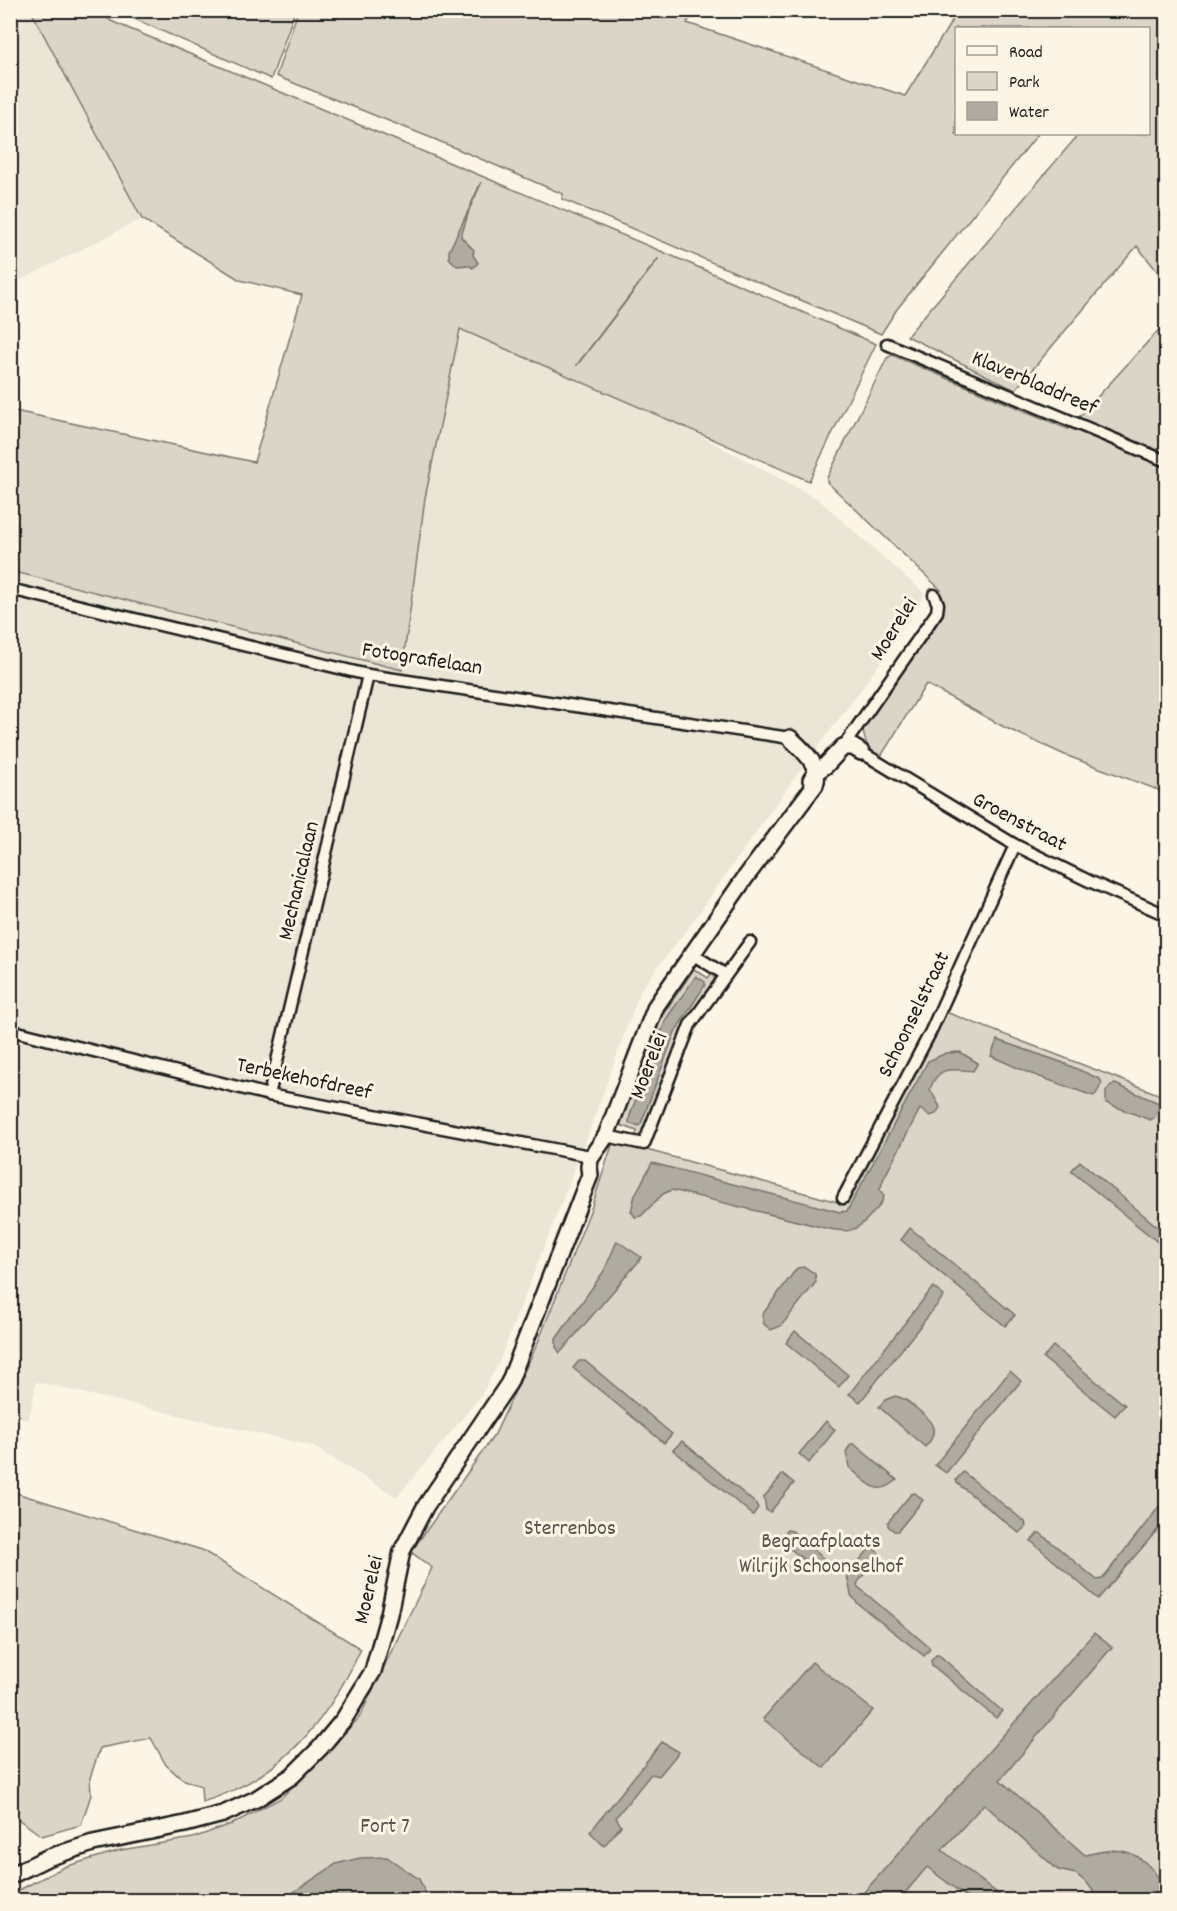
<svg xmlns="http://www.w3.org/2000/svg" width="1177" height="1911" font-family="Dekko,sans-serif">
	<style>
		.built { fill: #ebe5d6 }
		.green { fill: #dbd5c8; stroke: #7c7872; stroke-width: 1.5 }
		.water { fill: #b0aba1; stroke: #75726c; stroke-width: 1.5 }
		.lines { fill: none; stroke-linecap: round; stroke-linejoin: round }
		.stream { stroke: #75726c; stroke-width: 2 }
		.street-casing { stroke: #1c1c1c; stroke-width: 15 }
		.secondary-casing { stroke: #1c1c1c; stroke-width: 20 }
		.street { stroke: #fcf5e5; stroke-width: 10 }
		.secondary { stroke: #fcf5e5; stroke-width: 15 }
		.labels { text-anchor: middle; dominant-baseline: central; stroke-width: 6; stroke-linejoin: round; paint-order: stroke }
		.street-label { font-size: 22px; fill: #1c1c1c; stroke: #fcf5e5 }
		.park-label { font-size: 22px; fill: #555450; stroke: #fcf5e5 }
	</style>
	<rect width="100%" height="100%" fill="#fcf5e5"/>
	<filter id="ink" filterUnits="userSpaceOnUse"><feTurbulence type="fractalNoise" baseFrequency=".0167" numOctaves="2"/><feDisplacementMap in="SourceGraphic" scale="12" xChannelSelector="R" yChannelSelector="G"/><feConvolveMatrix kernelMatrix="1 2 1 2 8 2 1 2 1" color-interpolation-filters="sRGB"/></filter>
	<g filter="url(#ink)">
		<!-- built -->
		<g class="built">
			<polygon points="11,11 31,11 142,219 11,285"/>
			<polygon points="460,328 645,406 818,499 925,594 869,679 790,784 689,927 641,989 586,1140 497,1367 480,1397 397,1497 312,1446 36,1382 29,1420 11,1415 10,571 402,669 425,498"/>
		</g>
		<!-- green -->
		<g class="green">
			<polygon points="695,10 687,23 905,96 958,11 1166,11 1166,282 1137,246 1015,390 907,336 1079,134 1148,134 1148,28 956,28 956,134 1038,134 897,309 881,334 562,199 563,194 434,139 276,76 298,11"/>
			<polygon points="31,11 100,11 111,21 663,252 876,344 809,481 460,329 425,498 402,670 11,571 10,410 254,462 302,295 240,280 142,219"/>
			<polygon points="121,11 121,10 295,11 271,79 121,13"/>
			<path d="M 1166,322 L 1166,793 L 1065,755 L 1004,727 L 926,684 L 880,758 C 869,750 864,742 863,729 L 943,615 L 931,604 L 941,590 L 827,482 L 827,478 L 887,358 L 892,355 L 1068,429 Z"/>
			<polygon points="694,969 708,978 712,973 715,980 713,986 644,1134 635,1138 637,1131 620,1125 660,1019"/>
			<polygon points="946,1012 1166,1097 1166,1900 11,1900 11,1894 64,1867 121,1850 193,1838 234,1823 281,1798 359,1718 432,1568 411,1552 495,1434 538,1342 592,1206 613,1142 643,1149 845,1204"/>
			<path d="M 13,1492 L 202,1550 L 361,1649 C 327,1722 282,1778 202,1802 L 201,1786 L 182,1779 L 166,1765 L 151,1738 L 100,1748 L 90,1778 L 91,1795 L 81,1825 L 42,1836 L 11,1814 L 10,1497 Z"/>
		</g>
		<!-- water -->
		<g class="water">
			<polygon points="470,207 461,237 474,250 473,255 478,263 473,268 468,265 457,266 449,258 449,251"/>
			<polygon points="696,976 705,982 705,985 675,1032 641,1124 639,1126 629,1123 630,1115 666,1019"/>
			<polygon points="997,1040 1061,1062 1100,1079 1102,1083 1096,1094 1093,1096 1029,1073 991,1056"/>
			<path d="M 960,1052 L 978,1063 L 973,1071 C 951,1069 939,1065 930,1089 L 940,1107 L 936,1114 L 930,1116 L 920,1109 L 883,1180 L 880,1190 L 884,1196 C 882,1204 877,1209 871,1215 C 855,1233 848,1233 825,1228 L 672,1190 L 663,1194 L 641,1216 L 635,1217 L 631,1211 L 635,1195 L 652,1163 L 840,1212 L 847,1211 L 928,1061 L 946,1053 Z"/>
			<polygon points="1115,1084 1159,1103 1160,1107 1154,1118 1150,1120 1106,1103 1106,1092 1111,1085"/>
			<polygon points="1080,1161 1166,1234 1166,1249 1071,1171"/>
			<polygon points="910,1228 1015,1315 1005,1326 901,1240"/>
			<polygon points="617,1241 641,1257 639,1261 560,1353 556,1347 556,1339 604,1271"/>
			<polygon points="805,1267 815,1274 816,1282 781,1326 771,1330 764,1324 762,1315 797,1268"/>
			<polygon points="933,1287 944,1296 860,1402 849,1394"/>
			<polygon points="795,1331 848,1375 839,1387 786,1343"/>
			<polygon points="1053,1346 1125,1405 1115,1416 1043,1358"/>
			<polygon points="579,1361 585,1361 672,1434 664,1443 573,1368"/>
			<polygon points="1010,1371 1021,1381 946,1473 935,1465"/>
			<path d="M 895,1396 C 904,1398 909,1402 916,1408 C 930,1419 942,1430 925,1447 L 879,1407 L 885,1400 Z"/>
			<polygon points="826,1421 835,1430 809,1463 799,1454"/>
			<polygon points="682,1441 756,1504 758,1508 753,1515 673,1450"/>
			<path d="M 851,1444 L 854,1444 L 897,1480 C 876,1499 866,1481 849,1467 L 846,1452 Z"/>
			<polygon points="963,1472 1025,1522 1026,1526 1019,1533 957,1483 956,1480"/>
			<polygon points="783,1474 794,1483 770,1512 766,1510 764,1497"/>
			<polygon points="915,1493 923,1500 898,1531 894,1531 888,1526 888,1522 911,1494"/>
			<polygon points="1166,1498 1166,1520 1098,1599 1031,1541 1038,1533 1040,1533 1097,1580 1102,1579"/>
			<polygon points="787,1530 792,1531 823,1558 824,1564 821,1569 816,1570 781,1541 780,1539"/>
			<polygon points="871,1547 879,1553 879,1556 858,1582 857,1586 929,1647 930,1649 924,1656 858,1604 851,1595 847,1575"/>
			<path d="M 1094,1633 L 1112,1647 L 1000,1780 L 1085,1855 C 1098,1852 1109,1849 1122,1851 C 1143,1854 1167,1880 1164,1900 L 1096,1900 L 1096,1895 L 1088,1884 L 1076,1874 L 1058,1870 L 984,1804 L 942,1850 L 1006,1900 L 970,1900 L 927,1867 L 899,1900 L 857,1900 Z"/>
			<polygon points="936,1655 939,1655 1002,1711 996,1718 932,1665 931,1661"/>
			<polygon points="812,1662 873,1710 824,1768 763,1719"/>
			<polygon points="662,1742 679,1752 659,1776 651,1774 616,1817 621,1826 604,1846 590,1832"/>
			<polygon points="387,1857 419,1879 429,1900 282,1900 336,1864 360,1858"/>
		</g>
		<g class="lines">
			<!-- stream -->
			<g class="stream">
				<polyline points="470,207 481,183"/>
				<polyline points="577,365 658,259"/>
			</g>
			<!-- street casing -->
			<g class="street-casing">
				<g id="street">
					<polyline points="887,344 1166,461"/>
					<polyline points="10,589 368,675 790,738"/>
					<polyline points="843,747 937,612 938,604 934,595"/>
					<polyline points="861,752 1015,845 1089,881 1166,915"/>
					<polyline points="692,954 726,975"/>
					<polyline points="10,1030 269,1095 585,1155 590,1159"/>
					<polyline points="269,1095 368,675"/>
					<polyline points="606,1136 644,1144 690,1025 750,942"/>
					<polyline points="843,1198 930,1033 1015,845"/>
				</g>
			</g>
			<!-- secondary casing -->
			<g class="secondary-casing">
				<g id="secondary">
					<polyline points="811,780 816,772 825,766 843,747 853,747 861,752"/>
					<path d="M 10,1876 L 47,1858 L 93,1843 L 185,1824 L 223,1814 L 256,1799 L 292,1776 L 320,1748 L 344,1719 L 373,1671 L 389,1614 L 402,1551 L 425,1507 L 509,1383 L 590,1175 L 589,1167 L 590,1159 L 606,1136 L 656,1006 L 745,878 L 815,785 C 822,766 803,750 790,738"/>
				</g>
			</g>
			<!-- street -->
			<use href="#street" class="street"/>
			<!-- secondary -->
			<use href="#secondary" class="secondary"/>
		</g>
	</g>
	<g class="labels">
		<!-- street labels -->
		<g class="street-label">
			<text transform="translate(1034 384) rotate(23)">Klaverbladdreef</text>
			<text transform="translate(895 630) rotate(-58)">Moerelei</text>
			<text transform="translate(422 660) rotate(9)">Fotografielaan</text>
			<text transform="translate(1019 823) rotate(28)">Groenstraat</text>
			<text transform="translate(300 881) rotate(-77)">Mechanicalaan</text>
			<text transform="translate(915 1015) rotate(-64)">Schoonselstraat</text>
			<text transform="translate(650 1066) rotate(-69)">Moerelei</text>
			<text transform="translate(304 1080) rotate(12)">Terbekehofdreef</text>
			<text transform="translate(370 1590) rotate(-77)">Moerelei</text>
		</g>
		<!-- park labels -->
		<g class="park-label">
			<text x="570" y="1529">Sterrenbos</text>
			<text x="821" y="1542">Begraafplaats<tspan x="821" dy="25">Wilrijk Schoonselhof</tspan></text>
			<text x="385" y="1827">Fort 7</text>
		</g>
	</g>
	<!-- margin -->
	<rect width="1177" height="1911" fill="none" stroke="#fcf5e5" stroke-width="36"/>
	<rect x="18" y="18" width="1141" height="1875" fill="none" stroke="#1c1c1c" stroke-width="2" filter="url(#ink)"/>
	<!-- legend -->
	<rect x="955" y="27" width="195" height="108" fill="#fcf5e5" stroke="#a29e95" stroke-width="1.5"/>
	<rect x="967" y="46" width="30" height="9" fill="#fcf5e5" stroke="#a29e95" stroke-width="1.5"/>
	<text x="1009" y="57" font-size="18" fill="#1c1c1c">Road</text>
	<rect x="967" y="72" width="30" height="18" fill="#dbd5c8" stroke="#a29e95" stroke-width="1.5"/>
	<text x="1009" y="87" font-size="18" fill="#1c1c1c">Park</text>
	<rect x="967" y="102" width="30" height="18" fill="#b0aba1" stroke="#a29e95" stroke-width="1.5"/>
	<text x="1009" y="117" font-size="18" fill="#1c1c1c">Water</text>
</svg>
